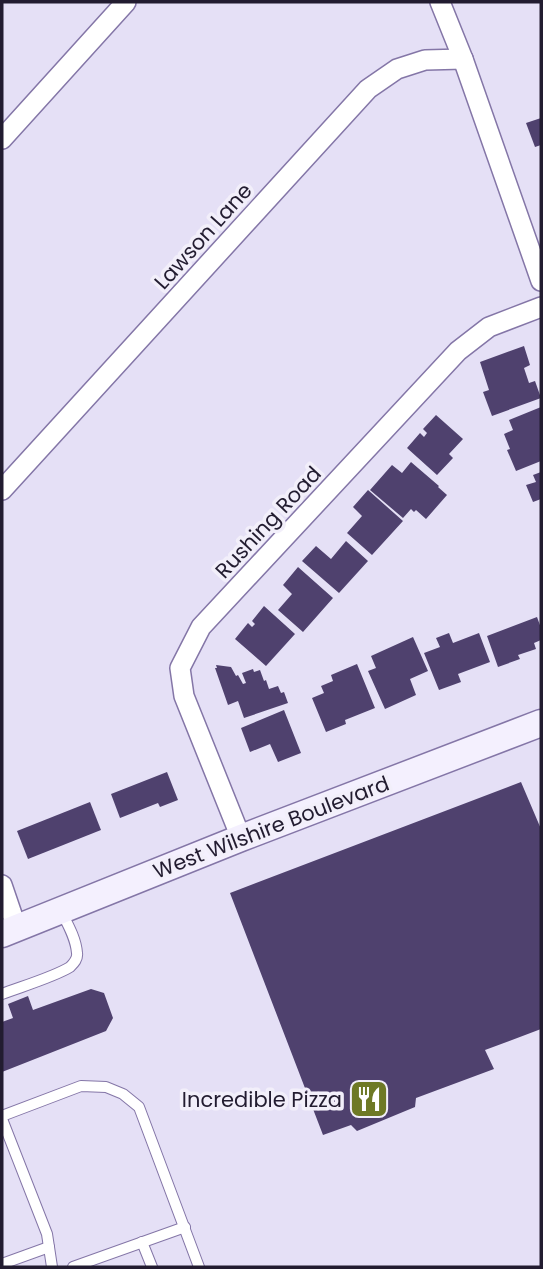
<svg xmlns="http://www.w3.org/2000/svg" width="543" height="1269" font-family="Poppins,sans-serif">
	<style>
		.building { fill: #4f416e }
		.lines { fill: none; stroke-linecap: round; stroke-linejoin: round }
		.lane-casing { stroke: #8476a7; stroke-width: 12 }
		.street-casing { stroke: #8476a7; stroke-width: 22 }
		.secondary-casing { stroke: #8476a7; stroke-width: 29 }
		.lane { stroke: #fff; stroke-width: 10 }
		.street { stroke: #fff; stroke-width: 19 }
		.secondary { stroke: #f4f0fe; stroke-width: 26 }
		.labels { text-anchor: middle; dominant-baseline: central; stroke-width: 7; stroke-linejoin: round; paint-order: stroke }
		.street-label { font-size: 21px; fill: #221c30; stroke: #f2effa }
		.poi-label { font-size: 21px; fill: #221c30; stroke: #f2effa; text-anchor: end }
	</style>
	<rect width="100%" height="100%" fill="#e5e0f6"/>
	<!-- building -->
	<g class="building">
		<polygon points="541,118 541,145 535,147 526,123"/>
		<polygon points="524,346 530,365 524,368 529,383 535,381 541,398 492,416 483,392 489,390 480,362"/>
		<polygon points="541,407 541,461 516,471 507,450 510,449 504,434 513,430 509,420"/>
		<polygon points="436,415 463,439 449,454 453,458 437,475 407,448 420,433 424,437 427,433 423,429"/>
		<polygon points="411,462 439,486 438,487 447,495 426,519 416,510 414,512 411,509 403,518 370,490 392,465 402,473"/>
		<polygon points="541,472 541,499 533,502 526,485 536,482 533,475"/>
		<polygon points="368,490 403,521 372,555 347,533 362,516 353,507"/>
		<polygon points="346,541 368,561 339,593 302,561 316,546 331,559"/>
		<polygon points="298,567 333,598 303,632 278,610 292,594 283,585"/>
		<polygon points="264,606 295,634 266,666 235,639 248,623 252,627 255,624 252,621"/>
		<polygon points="537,617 541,628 541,640 534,643 536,649 518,655 520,659 498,667 487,636"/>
		<polygon points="449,633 453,643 479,633 490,662 458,674 461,682 439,690 424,653 440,647 436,638"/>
		<polygon points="413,637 428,671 410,679 416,695 385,709 368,671 376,668 371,656"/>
		<polygon points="357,664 375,708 345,720 346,724 326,732 312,698 324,693 321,686 333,681 331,675"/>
		<polygon points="216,665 231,667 236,676 238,675 243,684 246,683 242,673 253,669 254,672 260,670 264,681 266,680 269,689 278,686 281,693 284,692 288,703 244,718 238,701 228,705 215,668 217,668"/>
		<polygon points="284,710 301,753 278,762 270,744 250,752 241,728"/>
		<polygon points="167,772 178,800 160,807 158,803 120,818 111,794"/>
		<polygon points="521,782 541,829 541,1029 485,1050 494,1069 416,1098 415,1107 357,1131 351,1125 323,1135 230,893"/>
		<polygon points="90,802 101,830 28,859 17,831"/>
		<polygon points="91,989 104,993 113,1018 106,1031 2,1072 2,1022 13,1018 8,1004 28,996 33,1010"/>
	</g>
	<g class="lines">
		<!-- lane casing -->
		<g class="lane-casing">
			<g id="lane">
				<path d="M 2,994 C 20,987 54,977 70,967 C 74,963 78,959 77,953 C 76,938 67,923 61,911"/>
				<polyline points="2,1116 81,1086 106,1087 123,1094 139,1107 199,1267"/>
				<polyline points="2,1119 47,1234 52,1267"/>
				<polyline points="142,1242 152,1267"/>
				<polyline points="2,1264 49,1247"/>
				<polyline points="73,1267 185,1227"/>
			</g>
		</g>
		<!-- street casing -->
		<g class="street-casing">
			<g id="street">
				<polyline points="440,2 463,59 541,281"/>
				<polyline points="2,139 126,2"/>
				<polyline points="2,490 368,89 397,69 425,60 463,59"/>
				<polyline points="241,838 184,696 180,668 201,627 458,351 489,327 541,307"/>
				<polyline points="2,885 17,929"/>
			</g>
		</g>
		<!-- secondary casing -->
		<g class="secondary-casing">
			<polyline id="secondary" points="2,934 241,838 541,723"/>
		</g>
		<!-- lane -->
		<use href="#lane" class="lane"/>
		<!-- street -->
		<use href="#street" class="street"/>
		<!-- secondary -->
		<use href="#secondary" class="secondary"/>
	</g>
	<!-- icons -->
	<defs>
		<g id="restaurant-square" transform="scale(2.0125)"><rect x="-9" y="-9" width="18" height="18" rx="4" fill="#6e7925" stroke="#f2effa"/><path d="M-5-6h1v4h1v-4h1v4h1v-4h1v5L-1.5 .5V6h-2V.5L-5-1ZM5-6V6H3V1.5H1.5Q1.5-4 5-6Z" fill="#fff"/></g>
	</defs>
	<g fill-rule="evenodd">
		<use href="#restaurant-square" x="369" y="1099"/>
	</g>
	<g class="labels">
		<!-- street labels -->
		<g class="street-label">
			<text transform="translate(203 236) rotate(-48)">Lawson Lane</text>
			<text transform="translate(268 522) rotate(-47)">Rushing Road</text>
			<text transform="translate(271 827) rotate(-21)">West Wilshire Boulevard</text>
		</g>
		<!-- poi labels -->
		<g class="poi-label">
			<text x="342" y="1099">Incredible Pizza</text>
		</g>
	</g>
	<!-- border -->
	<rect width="543" height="1269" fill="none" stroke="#221c30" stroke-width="7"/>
</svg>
